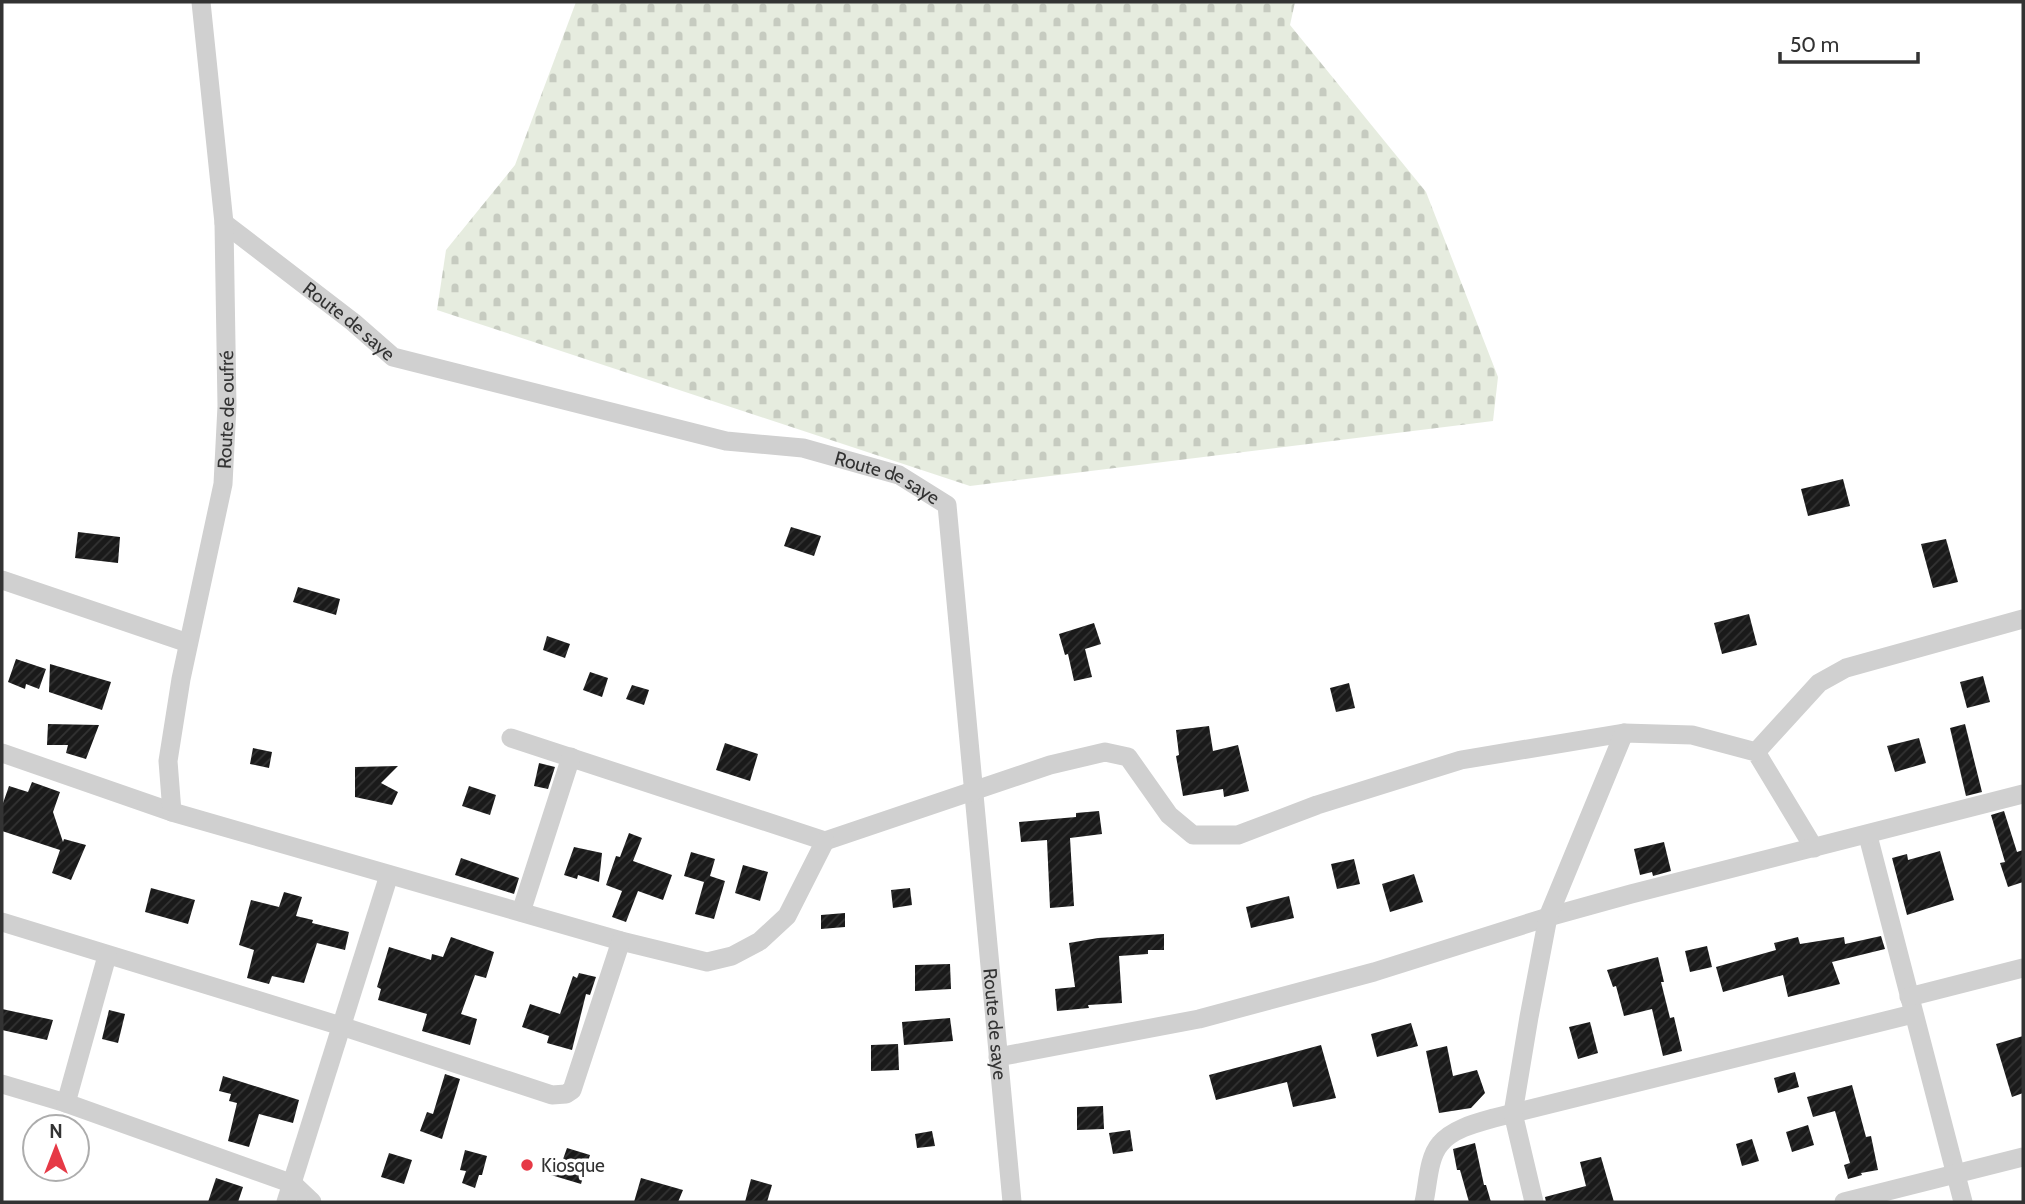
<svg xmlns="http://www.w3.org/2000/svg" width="2025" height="1204" font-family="Cabin,sans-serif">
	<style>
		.cemetery { fill: url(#cemetery-stones) }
		.building { fill: url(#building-hatch) }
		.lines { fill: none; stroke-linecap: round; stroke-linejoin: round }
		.minor { stroke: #d0d0d0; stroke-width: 19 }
		.poi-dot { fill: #e63946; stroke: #fff; stroke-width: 2.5 }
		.labels { text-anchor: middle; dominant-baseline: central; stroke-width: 7; stroke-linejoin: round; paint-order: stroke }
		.street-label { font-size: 19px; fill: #333; stroke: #fff }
		.poi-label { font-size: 19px; fill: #333; stroke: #fff; text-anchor: start }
	</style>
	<defs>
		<pattern id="cemetery-stones" width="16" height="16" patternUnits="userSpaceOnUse" patternTransform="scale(1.75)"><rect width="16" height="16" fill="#e6ecdf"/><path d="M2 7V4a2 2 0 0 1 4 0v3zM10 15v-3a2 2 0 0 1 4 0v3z" fill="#c6cbc0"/></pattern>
		<pattern id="building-hatch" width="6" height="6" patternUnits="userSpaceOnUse" patternTransform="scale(1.75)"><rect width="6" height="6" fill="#1a1a1a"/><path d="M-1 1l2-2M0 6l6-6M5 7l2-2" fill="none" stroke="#333"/></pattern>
	</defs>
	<rect width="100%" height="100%" fill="#fff"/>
	<!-- cemetery -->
	<polygon class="cemetery" points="576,2 1295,2 1290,25 1426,192 1498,377 1493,421 970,486 437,310 446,250 515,165"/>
	<!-- building -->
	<g class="building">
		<polygon points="1843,479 1850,506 1808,516 1801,489"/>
		<polygon points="791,527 821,536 814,556 784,546"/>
		<polygon points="78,532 120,537 118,563 75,558"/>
		<polygon points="1946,539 1958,582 1933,588 1921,544"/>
		<polygon points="298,587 340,599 336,615 293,602"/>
		<polygon points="1749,614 1757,645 1722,654 1714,623"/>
		<polygon points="1094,623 1101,644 1085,649 1092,677 1074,681 1068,654 1065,655 1059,634"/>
		<polygon points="547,636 570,644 565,658 543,650"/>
		<polygon points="16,659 46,669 39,689 26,684 25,689 8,682"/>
		<polygon points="50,664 111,682 102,710 49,692"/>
		<polygon points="590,672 608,678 602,697 583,690"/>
		<polygon points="1983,676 1990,702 1967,708 1960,682"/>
		<polygon points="1349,683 1355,708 1336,712 1330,688"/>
		<polygon points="632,685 649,690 644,705 626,699"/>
		<polygon points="48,724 99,725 86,759 66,753 68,745 47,745"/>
		<polygon points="1965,724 1982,792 1966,796 1950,728"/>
		<polygon points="1209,726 1213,751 1238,745 1249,791 1224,797 1223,789 1183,796 1176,756 1179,755 1176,730"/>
		<polygon points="1919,738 1926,763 1895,772 1887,746"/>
		<polygon points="725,743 758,754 750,781 716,770"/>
		<polygon points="253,748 272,752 269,768 250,764"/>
		<polygon points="539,763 555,767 548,789 534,786"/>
		<polygon points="398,766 381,783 398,792 392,805 355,797 355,767"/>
		<polygon points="32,782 60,792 53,812 63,842 64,839 86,845 71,880 52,873 60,850 2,831 2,806 9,786 28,792"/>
		<polygon points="469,786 496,795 490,815 462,806"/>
		<polygon points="1099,811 1102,834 1070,838 1074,906 1050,908 1047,840 1021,842 1019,822 1076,817 1076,813"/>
		<polygon points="2004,811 2017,852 2023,850 2023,882 2008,887 2000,863 2005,862 1991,815"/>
		<polygon points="629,833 642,838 633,861 672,875 663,900 638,891 626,922 612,917 622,891 606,885 616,856 620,857"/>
		<polygon points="1664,842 1671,871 1653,876 1652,872 1640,875 1634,849"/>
		<polygon points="574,847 602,853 599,882 578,875 577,879 564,875"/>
		<polygon points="1940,851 1954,900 1907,915 1892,858 1907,854 1908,860"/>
		<polygon points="691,852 715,859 710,876 725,881 714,919 695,914 704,882 684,876"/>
		<polygon points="461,858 519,878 514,894 455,875"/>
		<polygon points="1354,859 1360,884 1337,889 1331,864"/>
		<polygon points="743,865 768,872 760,901 735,893"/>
		<polygon points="1414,874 1423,902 1390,912 1382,884"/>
		<polygon points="151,888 195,900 188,924 145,912"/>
		<polygon points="910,888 912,905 893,908 891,890"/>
		<polygon points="284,892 302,897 296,916 313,920 312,923 349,932 345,950 317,943 304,983 272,976 269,984 247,978 254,950 239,945 251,900 279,907"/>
		<polygon points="1289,896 1294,918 1251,928 1246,907"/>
		<polygon points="845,913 845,927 821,929 821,915"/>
		<polygon points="1164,934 1164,950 1148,950 1148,954 1119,956 1122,1003 1088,1005 1089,1008 1057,1011 1055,989 1075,987 1069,943 1098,938"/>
		<polygon points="1881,936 1885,949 1832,962 1840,984 1788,997 1783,975 1723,992 1716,967 1776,950 1774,943 1798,937 1800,944 1844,937 1845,944"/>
		<polygon points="451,937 494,952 486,978 475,975 461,1014 477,1019 470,1045 422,1031 427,1014 378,1000 381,989 377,987 389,947 431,960 432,954 443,957"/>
		<polygon points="1707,946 1712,967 1690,972 1685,951"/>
		<polygon points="1658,957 1664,982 1661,982 1670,1018 1674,1017 1682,1051 1663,1056 1652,1009 1624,1016 1616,986 1613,987 1607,970"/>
		<polygon points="950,964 951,989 915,991 915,965"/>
		<polygon points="579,973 596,977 590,995 586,994 572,1050 547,1043 549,1036 522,1027 530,1004 560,1014 573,976 577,978"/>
		<polygon points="2,1009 53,1020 47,1040 2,1030"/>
		<polygon points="109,1010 125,1014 118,1043 102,1039"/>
		<polygon points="950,1018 953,1041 904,1045 902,1022"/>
		<polygon points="1590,1022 1598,1053 1578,1059 1569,1027"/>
		<polygon points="1411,1023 1418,1046 1377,1057 1371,1034"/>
		<polygon points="2023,1036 2023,1093 2012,1097 1996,1044"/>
		<polygon points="898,1044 899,1070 871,1071 871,1045"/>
		<polygon points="1321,1045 1336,1098 1293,1107 1287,1082 1216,1100 1209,1075"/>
		<polygon points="1447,1046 1453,1076 1477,1070 1485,1093 1471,1108 1439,1113 1426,1051"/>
		<polygon points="1795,1072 1799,1087 1778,1093 1774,1078"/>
		<polygon points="445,1074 460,1079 442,1139 420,1131 427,1112 433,1114"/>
		<polygon points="223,1076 299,1100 293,1123 259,1114 249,1147 228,1141 237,1103 229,1101 231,1094 219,1091"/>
		<polygon points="1852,1085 1866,1137 1871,1136 1878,1170 1861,1173 1862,1175 1848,1179 1844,1165 1850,1163 1835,1111 1813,1117 1807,1097"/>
		<polygon points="1103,1106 1104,1129 1077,1130 1077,1107"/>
		<polygon points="1808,1125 1814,1145 1792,1152 1786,1132"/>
		<polygon points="1130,1130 1133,1151 1113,1154 1109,1133"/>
		<polygon points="932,1131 935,1146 917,1148 915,1134"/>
		<polygon points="1752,1139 1759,1161 1742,1166 1736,1144"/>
		<polygon points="1475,1143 1484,1185 1486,1185 1491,1202 1469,1202 1460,1170 1457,1170 1453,1149"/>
		<polygon points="567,1148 590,1155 581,1184 541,1172 545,1158 562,1162"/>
		<polygon points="465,1150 487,1156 482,1175 479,1175 475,1188 462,1183 466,1171 460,1170"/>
		<polygon points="389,1153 412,1160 404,1184 381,1177"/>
		<polygon points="1601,1157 1614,1202 1546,1202 1545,1197 1586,1186 1580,1162"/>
		<polygon points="216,1178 243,1187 238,1202 208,1202"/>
		<polygon points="641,1178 683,1190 678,1202 634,1202"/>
		<polygon points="751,1179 772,1185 767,1202 745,1202"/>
	</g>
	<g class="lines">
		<!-- minor -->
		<g class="minor">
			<path id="s1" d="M 224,223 L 353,322 L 393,357 L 726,441 L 803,448 L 899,475 L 947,505 L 1012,1202"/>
			<polyline points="2,580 188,643"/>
			<polyline points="511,738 825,841 1050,765 1105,752 1128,757 1169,815 1193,835 1238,835 1317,805 1461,760 1624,733 1692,735 1756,752 1814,848"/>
			<polyline points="1756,752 1819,683 1846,668 2023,619"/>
			<polyline points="2,753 172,812 621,941 707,962 732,956 760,941 787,916 825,841"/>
			<path id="s2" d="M 172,812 L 168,761 L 181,679 L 223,484 L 227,406 L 224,223 L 201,2"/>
			<polyline points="1868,836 1963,1202"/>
			<polyline points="521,912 571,757"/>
			<polyline points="2,922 341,1026 552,1095 566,1094 572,1090 621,941"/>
			<polyline points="1909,997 2023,968"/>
			<polyline points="998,1057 1199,1019 1374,972 1548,917 1631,894 2023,794"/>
			<polyline points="2,1084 66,1103 293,1184 312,1202"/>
			<polyline points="66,1103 107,956"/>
			<polyline points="286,1202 389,875"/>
			<path d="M 1424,1202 C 1428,1185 1428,1158 1440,1144 C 1452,1129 1476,1123 1494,1118 L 1913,1014"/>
			<polyline points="1534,1202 1513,1113 1529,1017 1548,917 1624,733"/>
			<polyline points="1844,1202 2023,1157"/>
		</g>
	</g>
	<!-- markers -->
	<circle class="poi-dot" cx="527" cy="1165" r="7"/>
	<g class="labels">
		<!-- street labels -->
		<g class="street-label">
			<text stroke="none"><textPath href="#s1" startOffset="159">Route de saye</textPath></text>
			<text stroke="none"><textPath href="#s2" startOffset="408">Route de oufré</textPath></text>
			<text stroke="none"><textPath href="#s1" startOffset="726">Route de saye</textPath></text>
			<text stroke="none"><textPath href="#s1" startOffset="1314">Route de saye</textPath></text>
		</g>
		<!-- poi labels -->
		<g class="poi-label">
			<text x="541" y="1165">Kiosque</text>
		</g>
	</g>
	<!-- border -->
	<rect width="2025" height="1204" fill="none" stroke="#333333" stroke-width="7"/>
	<!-- north arrow -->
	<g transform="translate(56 1148)"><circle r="33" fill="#ffffff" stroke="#adadad" stroke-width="2"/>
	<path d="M0-5L12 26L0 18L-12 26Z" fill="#e63946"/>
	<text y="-10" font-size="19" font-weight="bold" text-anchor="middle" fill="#333333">N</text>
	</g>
	<!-- scale -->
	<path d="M1780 52v10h138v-10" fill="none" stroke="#333333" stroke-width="3.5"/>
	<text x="1790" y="52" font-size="21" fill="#333333" stroke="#ffffff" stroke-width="5" paint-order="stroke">50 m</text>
</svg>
